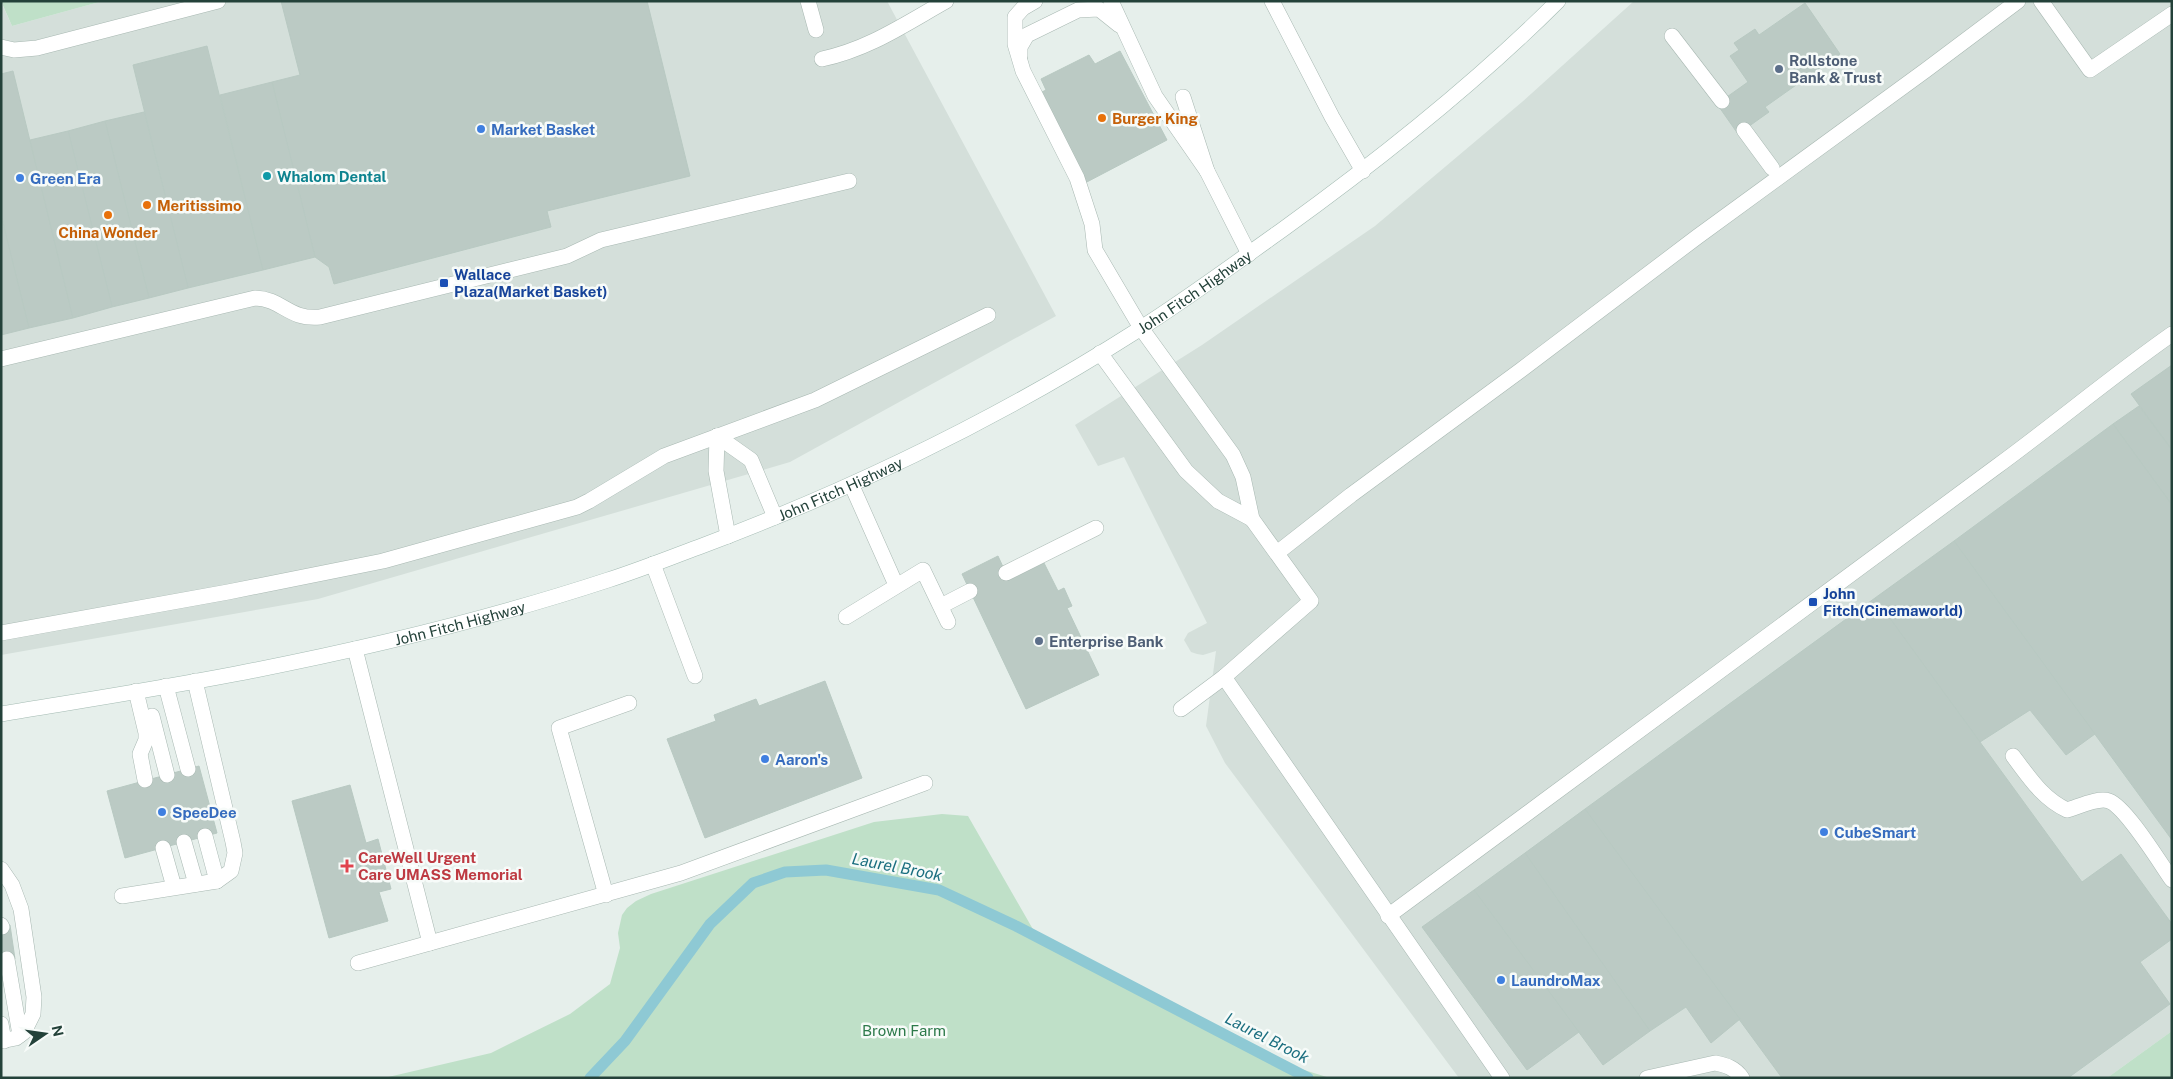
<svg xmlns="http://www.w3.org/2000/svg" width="2173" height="1079" font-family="'Public Sans',sans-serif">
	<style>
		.built { fill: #d4dfda }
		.green { fill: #bfe0c8 }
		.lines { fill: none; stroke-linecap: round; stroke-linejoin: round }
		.stream { stroke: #8ec9d4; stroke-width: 11 }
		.building { fill: #bbcac4; stroke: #b8c9c2 }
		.service-casing { stroke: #a8b8b2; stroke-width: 16 }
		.secondary-casing { stroke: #a4bbb3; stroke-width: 16 }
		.service { stroke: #fff; stroke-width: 15 }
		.secondary { stroke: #fff; stroke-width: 15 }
		.service-dot { fill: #5c6f8a; stroke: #f7fbf9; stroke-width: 2 }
		.food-dot { fill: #e8710a; stroke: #f7fbf9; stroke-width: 2 }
		.shop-dot { fill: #3f7fe0; stroke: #f7fbf9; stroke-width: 2 }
		.culture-dot { fill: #0f9aa8; stroke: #f7fbf9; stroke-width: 2 }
		.transit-dot { fill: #1a4fb4; stroke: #f7fbf9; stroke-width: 2 }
		.health-dot { fill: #e0444e; stroke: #f7fbf9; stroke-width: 2 }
		.labels { text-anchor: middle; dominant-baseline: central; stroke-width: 5; stroke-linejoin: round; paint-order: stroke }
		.service-label { font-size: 15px; font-weight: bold; fill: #4e5e75; stroke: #f7fbf9; text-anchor: start }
		.food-label { font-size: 15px; font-weight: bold; fill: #c56008; stroke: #f7fbf9; text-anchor: start }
		.shop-label { font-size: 15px; font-weight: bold; fill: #366cbe; stroke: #f7fbf9; text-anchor: start }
		.culture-label { font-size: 15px; font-weight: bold; fill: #0d838f; stroke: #f7fbf9; text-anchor: start }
		.transit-label { font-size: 15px; font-weight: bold; fill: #164399; stroke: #f7fbf9; text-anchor: start }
		.street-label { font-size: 15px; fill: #24423a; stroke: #f7fbf9 }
		.health-label { font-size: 15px; font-weight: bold; fill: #be3a42; stroke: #f7fbf9; text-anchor: start }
		.park-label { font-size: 15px; fill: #2d7a4b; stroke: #f7fbf9 }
		.water-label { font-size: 16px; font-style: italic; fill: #1c6f80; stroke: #f7fbf9 }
	</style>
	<rect width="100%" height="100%" fill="#e6efeb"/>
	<!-- built -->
	<g class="built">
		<polygon points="103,1 887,1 1056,316 790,462 318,599 1,655 1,2 12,26"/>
		<polygon points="1634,1 2172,1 2172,1031 2107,1078 1459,1078 1225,763 1206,726 1216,651 1203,655 1197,654 1191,652 1184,640 1188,633 1207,623 1124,457 1098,466 1075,425 1202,345 1375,226 1522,102"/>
	</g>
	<!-- green -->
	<g class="green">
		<polygon points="1,1 103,1 12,26"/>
		<polygon points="942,814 968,816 1038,938 1272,1060 1330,1078 384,1078 491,1053 570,1014 610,984 620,948 618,933 622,915 627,908 636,901 651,894 874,822"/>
		<polygon points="2172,1031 2172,1078 2107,1078"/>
	</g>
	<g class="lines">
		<!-- stream -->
		<polyline class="stream" points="590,1078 625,1041 710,924 753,883 785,872 826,870 939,890 1016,926 1308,1078"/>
	</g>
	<!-- building -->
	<g class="building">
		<polygon points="281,1 647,1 690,176 547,211 551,227 334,284 329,267 315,257 272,82 300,75"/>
		<polygon points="1805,3 1840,54 1765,107 1769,112 1738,134 1717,104 1748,82 1730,56 1739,50 1734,43 1755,29 1759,35"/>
		<polygon points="207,46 263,270 188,288 133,65"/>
		<polygon points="1120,51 1167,140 1083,184 1036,95 1046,90 1041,79 1089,55 1095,64"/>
		<polygon points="13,71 73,318 29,328 1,215 1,74"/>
		<polygon points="272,82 315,257 263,270 220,95"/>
		<polygon points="144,112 188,288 149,298 105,121"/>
		<polygon points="105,121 149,298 112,307 68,131"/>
		<polygon points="68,131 112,307 73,318 30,140"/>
		<polygon points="1,215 29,328 1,335"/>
		<polygon points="2172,365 2172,450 2131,394"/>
		<polygon points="2139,406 2172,450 2172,505 2113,424"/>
		<polygon points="2113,424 2172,505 2172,840 1954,541"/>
		<polygon points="1954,541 2095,734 2066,755 2030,710 1980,742 1875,598"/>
		<polygon points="998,556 1009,580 1044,563 1058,591 1064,588 1072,606 1067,608 1099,675 1026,709 962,574"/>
		<polygon points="1875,598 2082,882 2121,854 2172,924 2172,939 2140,962 2170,1004 2068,1078 1782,1078 1585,809"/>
		<polygon points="825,681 862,778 705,838 667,739 716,721 714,715 756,699 759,706"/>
		<polygon points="199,766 217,833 125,858 107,791"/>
		<polygon points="350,785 366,843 378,839 391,889 379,892 388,921 329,938 292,801"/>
		<polygon points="1585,809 1740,1019 1711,1043 1686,1007 1650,1031 1525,853"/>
		<polygon points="1525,853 1650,1031 1603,1065 1474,890"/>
		<polygon points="1474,890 1579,1032 1527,1070 1422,927"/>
		<polygon points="10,925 15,959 1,961 1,927"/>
	</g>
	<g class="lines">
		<!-- service casing -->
		<g class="service-casing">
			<g id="service">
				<polyline points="808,1 816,30"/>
				<polyline points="1035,1 1023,8 1015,17 1015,44 1023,71 1077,178 1092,224 1095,250 1141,328 1233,455 1243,477 1252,519 1311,601 1224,677 1181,709"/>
				<polyline points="1111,1 1155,96 1207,171"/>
				<polyline points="1272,1 1332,117 1363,171"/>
				<polyline points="2041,1 2090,70 2172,14"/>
				<polyline points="1672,36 1722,101"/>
				<polyline points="1,47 14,50 37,48 218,1"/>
				<polyline points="1020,56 1020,47 1027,35 1078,10 1099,9 1119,25"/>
				<path d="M 822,59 C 869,49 905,24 946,1"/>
				<polyline points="1183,97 1207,171 1249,254"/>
				<polyline points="1744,130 1772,168"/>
				<polyline points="1100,353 1186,471 1218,501 1252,519"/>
				<path d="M 1,359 L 255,298 C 283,299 288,320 320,317 L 567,256 L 601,240 L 849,181"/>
				<polyline points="717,436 751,460 775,517"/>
				<polyline points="717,436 716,471 728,536"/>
				<polyline points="852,486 896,585"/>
				<polyline points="1277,553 1351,495 1521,370 1697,237 1926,70 2018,1"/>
				<polyline points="653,564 695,676"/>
				<polyline points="1006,573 1096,528"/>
				<polyline points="941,606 970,591"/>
				<polyline points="846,617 923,570 948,622"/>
				<polyline points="1,633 228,592 383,561 577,507 589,501 664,456 815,400 988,315"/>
				<polyline points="355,649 430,943"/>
				<polyline points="1224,677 1502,1078"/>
				<polyline points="166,686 188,769"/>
				<polyline points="136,691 146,733 146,740 140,754 145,780"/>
				<polyline points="152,716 167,775"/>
				<path d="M 2013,756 C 2029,777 2042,798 2067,810 C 2078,807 2098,797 2109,801 C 2126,807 2160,863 2172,880"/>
				<polyline points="205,836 217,881"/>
				<polyline points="184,842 196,884"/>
				<polyline points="163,848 174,887"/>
				<polyline points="1,869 12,885 21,909 34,997 33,1014 24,1032 16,1038 1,1041"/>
				<polyline points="606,895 559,728 629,703"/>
				<polyline points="122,896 217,881 231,871 235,853 233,842 195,681"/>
				<path d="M 1388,916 C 1591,767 1792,616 1996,467 C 2055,424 2112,376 2172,334"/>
				<polyline points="1,925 2,927"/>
				<polyline points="7,959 20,1035"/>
				<polyline points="358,963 681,873 925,783"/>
				<polyline points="1,1024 4,1041"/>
				<path d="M 1647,1078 L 1715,1063 C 1726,1065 1735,1068 1742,1078"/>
			</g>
		</g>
		<!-- secondary casing -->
		<g class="secondary-casing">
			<g id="secondary">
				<path id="s1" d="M 1,714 C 79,701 157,689 235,674 C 360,650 486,620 608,580 C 639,570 669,558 699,547 C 851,490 1000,418 1138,330 C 1187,299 1234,264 1282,230 C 1379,160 1473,86 1558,1"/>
			</g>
		</g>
		<!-- service -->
		<use href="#service" class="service"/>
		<!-- secondary -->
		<use href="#secondary" class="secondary"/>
	</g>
	<!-- markers -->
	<g class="service-dot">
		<circle cx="1779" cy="69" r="5"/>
		<circle cx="1039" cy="641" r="5"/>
	</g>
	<g class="food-dot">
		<circle cx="1102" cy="118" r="5"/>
		<circle cx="147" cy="205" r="5"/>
		<circle cx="108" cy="215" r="5"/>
	</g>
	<g class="shop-dot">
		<circle cx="481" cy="129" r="5"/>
		<circle cx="20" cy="178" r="5"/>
		<circle cx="765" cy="759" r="5"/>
		<circle cx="162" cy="812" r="5"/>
		<circle cx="1824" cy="832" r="5"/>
		<circle cx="1501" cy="980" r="5"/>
	</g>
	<circle class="culture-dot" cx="267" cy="176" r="5"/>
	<g class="transit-dot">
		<rect x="439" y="278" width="10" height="10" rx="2.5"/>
		<rect x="1808" y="597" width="10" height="10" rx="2.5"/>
	</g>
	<path class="health-dot" d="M344.5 858.5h5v5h5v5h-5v5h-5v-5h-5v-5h5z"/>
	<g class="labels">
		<!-- service labels -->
		<g class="service-label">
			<text x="1789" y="60">Rollstone<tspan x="1789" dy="17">Bank &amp; Trust</tspan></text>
			<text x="1049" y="641">Enterprise Bank</text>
		</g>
		<!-- food labels -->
		<g class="food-label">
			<text x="1112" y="118">Burger King</text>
			<text x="157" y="205">Meritissimo</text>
			<text x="108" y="232" text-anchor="middle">China Wonder</text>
		</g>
		<!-- shop labels -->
		<g class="shop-label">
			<text x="491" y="129">Market Basket</text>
			<text x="30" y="178">Green Era</text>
			<text x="775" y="759">Aaron's</text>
			<text x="172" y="812">SpeeDee</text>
			<text x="1834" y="832">CubeSmart</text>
			<text x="1511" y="980">LaundroMax</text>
		</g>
		<!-- culture labels -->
		<g class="culture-label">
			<text x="277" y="176">Whalom Dental</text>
		</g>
		<!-- transit labels -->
		<g class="transit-label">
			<text x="454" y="274">Wallace<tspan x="454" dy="17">Plaza(Market Basket)</tspan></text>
			<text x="1823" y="593">John<tspan x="1823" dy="17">Fitch(Cinemaworld)</tspan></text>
		</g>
		<!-- street labels -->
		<g class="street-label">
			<text stroke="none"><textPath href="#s1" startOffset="1278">John Fitch Highway</textPath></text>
			<text stroke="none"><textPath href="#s1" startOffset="872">John Fitch Highway</textPath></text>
			<text stroke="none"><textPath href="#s1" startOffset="468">John Fitch Highway</textPath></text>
		</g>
		<!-- health labels -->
		<g class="health-label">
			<text x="358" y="857">CareWell Urgent<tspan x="358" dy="17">Care UMASS Memorial</tspan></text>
		</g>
		<!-- park labels -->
		<g class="park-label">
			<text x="904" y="1030">Brown Farm</text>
		</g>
		<!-- water labels -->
		<g class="water-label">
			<text transform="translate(897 867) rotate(11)">Laurel Brook</text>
			<text transform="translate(1267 1038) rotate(27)">Laurel Brook</text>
		</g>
	</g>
	<!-- border -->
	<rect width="2173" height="1079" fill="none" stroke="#24423a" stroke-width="5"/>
	<!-- north arrow -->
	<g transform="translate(45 1034) rotate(77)" stroke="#f7fbf9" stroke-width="4" paint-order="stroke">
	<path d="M0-4L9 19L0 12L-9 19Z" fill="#24423a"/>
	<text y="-8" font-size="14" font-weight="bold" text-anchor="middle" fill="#24423a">N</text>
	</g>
</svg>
